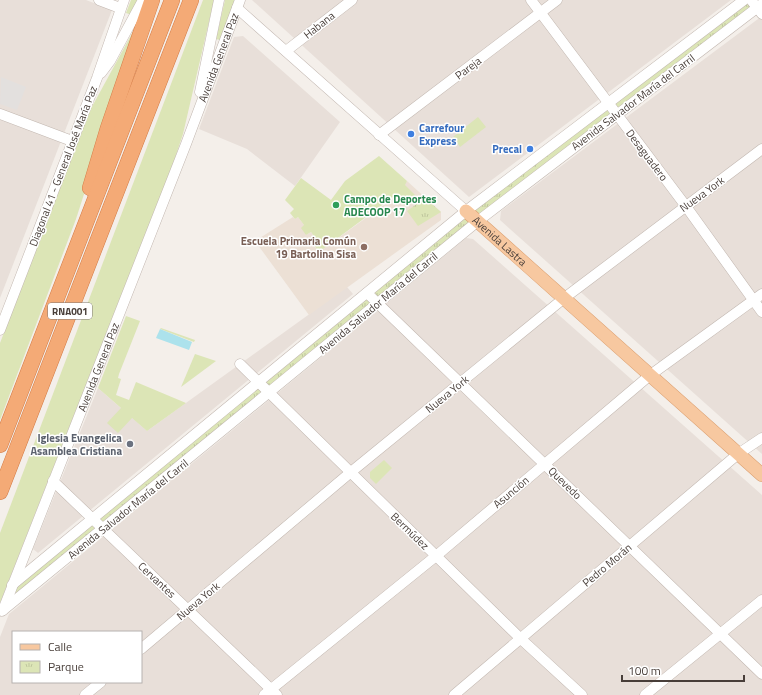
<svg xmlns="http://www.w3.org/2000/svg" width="762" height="695" font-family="'Titillium Web',sans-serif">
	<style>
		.residential { fill: #e8dfd9; fill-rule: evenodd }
		.education { fill: #ece0d5 }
		.green { fill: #dce5b6 }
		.park { fill: url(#park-tufts) }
		.parking { fill: #e3e0de }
		.water { fill: #ace2ec }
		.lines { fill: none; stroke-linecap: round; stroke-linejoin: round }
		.minor-casing { stroke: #c2b7b0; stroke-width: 11 }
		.major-casing { stroke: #dca071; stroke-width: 14 }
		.highway-casing { stroke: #d37b46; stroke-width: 16 }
		.minor { stroke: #fff; stroke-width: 10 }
		.major { stroke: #f7c8a0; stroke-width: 13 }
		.highway { stroke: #f4aa76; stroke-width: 15 }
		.shop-dot { fill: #3f7fe0; stroke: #fff; stroke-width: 1.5 }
		.leisure-dot { fill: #2e9e5b; stroke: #fff; stroke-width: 1.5 }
		.education-dot { fill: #8d6e63; stroke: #fff; stroke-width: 1.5 }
		.worship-dot { fill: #6b7280; stroke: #fff; stroke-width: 1.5 }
		.labels { text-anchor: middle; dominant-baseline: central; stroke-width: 3; stroke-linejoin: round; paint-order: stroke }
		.shield { fill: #fff; stroke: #7f7874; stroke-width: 1 }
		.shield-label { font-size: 10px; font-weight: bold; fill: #483e39 }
		.street-label { font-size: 11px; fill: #483e39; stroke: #fff }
		.shop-label { font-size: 11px; font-weight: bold; fill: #366cbe; stroke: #fff; text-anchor: start }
		.leisure-label { font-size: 11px; font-weight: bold; fill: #27864d; stroke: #fff; text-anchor: start }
		.education-label { font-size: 11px; font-weight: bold; fill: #785e54; stroke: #fff; text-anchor: end }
		.worship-label { font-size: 11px; font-weight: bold; fill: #5b616d; stroke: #fff; text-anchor: end }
	</style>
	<defs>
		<pattern id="park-tufts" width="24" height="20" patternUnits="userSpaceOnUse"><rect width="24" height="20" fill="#dce5b6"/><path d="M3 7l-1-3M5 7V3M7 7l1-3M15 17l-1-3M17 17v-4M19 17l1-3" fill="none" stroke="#bec69d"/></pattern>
	</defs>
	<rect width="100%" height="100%" fill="#f4efea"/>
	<!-- residential -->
	<g class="residential">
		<polygon points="0,0 86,0 112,10 0,298"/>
		<polygon points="252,0 731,0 469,197"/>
		<polygon points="762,16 762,454 500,220 501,211"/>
		<polygon points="243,36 340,122 295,186 247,149 199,129 234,37"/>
		<path d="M 466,238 L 473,239 L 762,495 L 762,695 L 0,695 L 0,637 L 9,614 ZM 13,632 L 141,632 L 141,682 L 13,682 Z"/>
		<polygon points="347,287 353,294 38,553 33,549 98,388 147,431"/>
	</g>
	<!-- education -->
	<polygon class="education" points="407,181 441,212 441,220 309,315 255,241 293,217 295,219 298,217 304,225 306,235 311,232 316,239 312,243 319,252 392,199"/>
	<!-- green -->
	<g class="green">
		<polygon points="131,0 140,0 132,15 126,13"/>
		<polygon points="203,0 214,0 183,134 174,161 0,603 0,533"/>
		<polygon points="225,0 236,0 220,40 216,39"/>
		<polygon points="141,17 76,219 0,420 0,343 88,114"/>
		<polygon points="478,117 486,127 460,147 453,137"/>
		<polygon points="379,156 407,181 405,185 416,196 403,205 393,197 319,252 312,242 316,239 311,232 306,235 301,228 304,225 298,217 295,219 290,213 294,209 285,200 301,178 331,200 345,181"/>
		<polygon points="126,316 140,321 119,374 118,378 121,379 116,395 129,400 136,382 186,403 147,431 132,418 118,433 107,423 121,408 98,388"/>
		<polygon points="161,328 195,340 194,342 160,329"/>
		<polygon points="195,354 216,361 181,387"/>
		<polygon points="384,460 392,468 376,484 370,478 370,472"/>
	</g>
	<!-- park -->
	<g class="park">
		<polygon points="744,0 762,0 616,114 2,611 12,585 466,211"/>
		<polygon points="425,198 441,212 418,226 407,211"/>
	</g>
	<!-- parking -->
	<polygon class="parking" points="1,77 26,87 17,110 0,104"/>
	<!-- water -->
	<polygon class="water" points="160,329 192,342 189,350 156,338"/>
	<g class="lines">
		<!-- minor casing -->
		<g class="minor-casing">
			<g id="minor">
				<polyline points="99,0 120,8"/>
				<polyline points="531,0 685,205 762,312"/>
				<polyline points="751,0 762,14"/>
				<polyline points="237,8 466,211"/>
				<polyline points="286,51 352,0"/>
				<polyline points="101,73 110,61 143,0"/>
				<polyline points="200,92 219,0"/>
				<polyline points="0,114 72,141"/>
				<polyline points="379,135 557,0"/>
				<polyline points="367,293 762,674"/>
				<polyline points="0,330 97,78 124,0"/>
				<polyline points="240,364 521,639 582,695"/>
				<polyline points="53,481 277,695"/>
				<polyline points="12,585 466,211 744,0"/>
				<path id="s1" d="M 3,610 L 186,144 L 240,0"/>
				<polyline points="2,611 478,221 762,4"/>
				<polyline points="141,649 351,472 563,299 762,149"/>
				<polyline points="85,695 101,682"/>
				<polyline points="264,695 436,556 649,376 762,294"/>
				<polyline points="454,695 738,454 762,438"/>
				<polyline points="645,695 762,600"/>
			</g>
		</g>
		<!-- major casing -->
		<g class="major-casing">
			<g id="major">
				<path id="s2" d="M 466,211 L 762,475"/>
			</g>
		</g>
		<!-- highway casing -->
		<g class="highway-casing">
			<g id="highway">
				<polyline points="90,188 108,128 152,0"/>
				<polyline points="0,445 172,0"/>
				<polyline points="0,492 191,0"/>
			</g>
		</g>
		<!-- minor -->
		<use href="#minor" class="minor"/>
		<!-- major -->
		<use href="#major" class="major"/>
		<!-- highway -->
		<use href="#highway" class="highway"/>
	</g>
	<!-- markers -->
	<g class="shop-dot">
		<circle cx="411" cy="134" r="4"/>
		<circle cx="530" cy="149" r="4"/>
	</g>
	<circle class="leisure-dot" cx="336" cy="205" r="4"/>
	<circle class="education-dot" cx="364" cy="247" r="4"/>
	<circle class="worship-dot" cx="130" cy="444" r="4"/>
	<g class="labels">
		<!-- shield labels -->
		<rect class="shield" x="48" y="303" width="44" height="16" rx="3"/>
		<g class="shield-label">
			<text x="70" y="311">RNA001</text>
		</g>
		<!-- street labels -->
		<g class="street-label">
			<text transform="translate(319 25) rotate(-38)">Habana</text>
			<text stroke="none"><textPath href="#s1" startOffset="593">Avenida General Paz</textPath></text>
			<text transform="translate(468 68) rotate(-37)">Pareja</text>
			<text transform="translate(633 102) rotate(-37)">Avenida Salvador María del Carril</text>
			<text transform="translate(647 155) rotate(53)">Desaguadero</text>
			<text transform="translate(63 166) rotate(-69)">Diagonal 41 - General José María Paz</text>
			<text transform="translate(702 194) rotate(-36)">Nueva York</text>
			<text stroke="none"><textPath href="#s2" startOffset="45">Avenida Lastra</textPath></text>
			<text transform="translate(378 303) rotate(-40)">Avenida Salvador María del Carril</text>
			<text stroke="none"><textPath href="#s1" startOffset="261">Avenida General Paz</textPath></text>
			<text transform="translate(447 394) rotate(-39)">Nueva York</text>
			<text transform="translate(565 483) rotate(44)">Quevedo</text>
			<text transform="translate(511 492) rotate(-40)">Asunción</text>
			<text transform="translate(128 509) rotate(-39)">Avenida Salvador María del Carril</text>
			<text transform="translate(410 531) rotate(44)">Bermúdez</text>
			<text transform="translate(607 565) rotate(-40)">Pedro Morán</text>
			<text transform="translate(157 580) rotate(43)">Cervantes</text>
			<text transform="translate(198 601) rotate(-40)">Nueva York</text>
		</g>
		<!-- shop labels -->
		<g class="shop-label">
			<text x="419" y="128">Carrefour<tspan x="419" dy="13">Express</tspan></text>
			<text x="522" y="149" text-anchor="end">Precal</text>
		</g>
		<!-- leisure labels -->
		<g class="leisure-label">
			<text x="344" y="199">Campo de Deportes<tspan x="344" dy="13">ADECOOP 17</tspan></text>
		</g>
		<!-- education labels -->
		<g class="education-label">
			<text x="356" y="241">Escuela Primaria Común<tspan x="356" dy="13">19 Bartolina Sisa</tspan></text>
		</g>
		<!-- worship labels -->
		<g class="worship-label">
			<text x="122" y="438">Iglesia Evangelica<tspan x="122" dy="13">Asamblea Cristiana</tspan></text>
		</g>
	</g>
	<!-- legend -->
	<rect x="12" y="631" width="130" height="52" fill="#ffffff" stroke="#b6b2b0"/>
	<rect x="20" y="644" width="20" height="6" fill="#f7c8a0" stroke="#b6b2b0"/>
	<text x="48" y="651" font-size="12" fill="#483e39">Calle</text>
	<rect x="20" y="661" width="20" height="12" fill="url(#park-tufts)" stroke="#b6b2b0"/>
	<text x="48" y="671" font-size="12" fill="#483e39">Parque</text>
	<!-- scale -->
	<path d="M622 675v6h122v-6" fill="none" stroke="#483e39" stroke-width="2"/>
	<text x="628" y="675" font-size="12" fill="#483e39" stroke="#ffffff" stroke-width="3" paint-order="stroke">100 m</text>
</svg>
